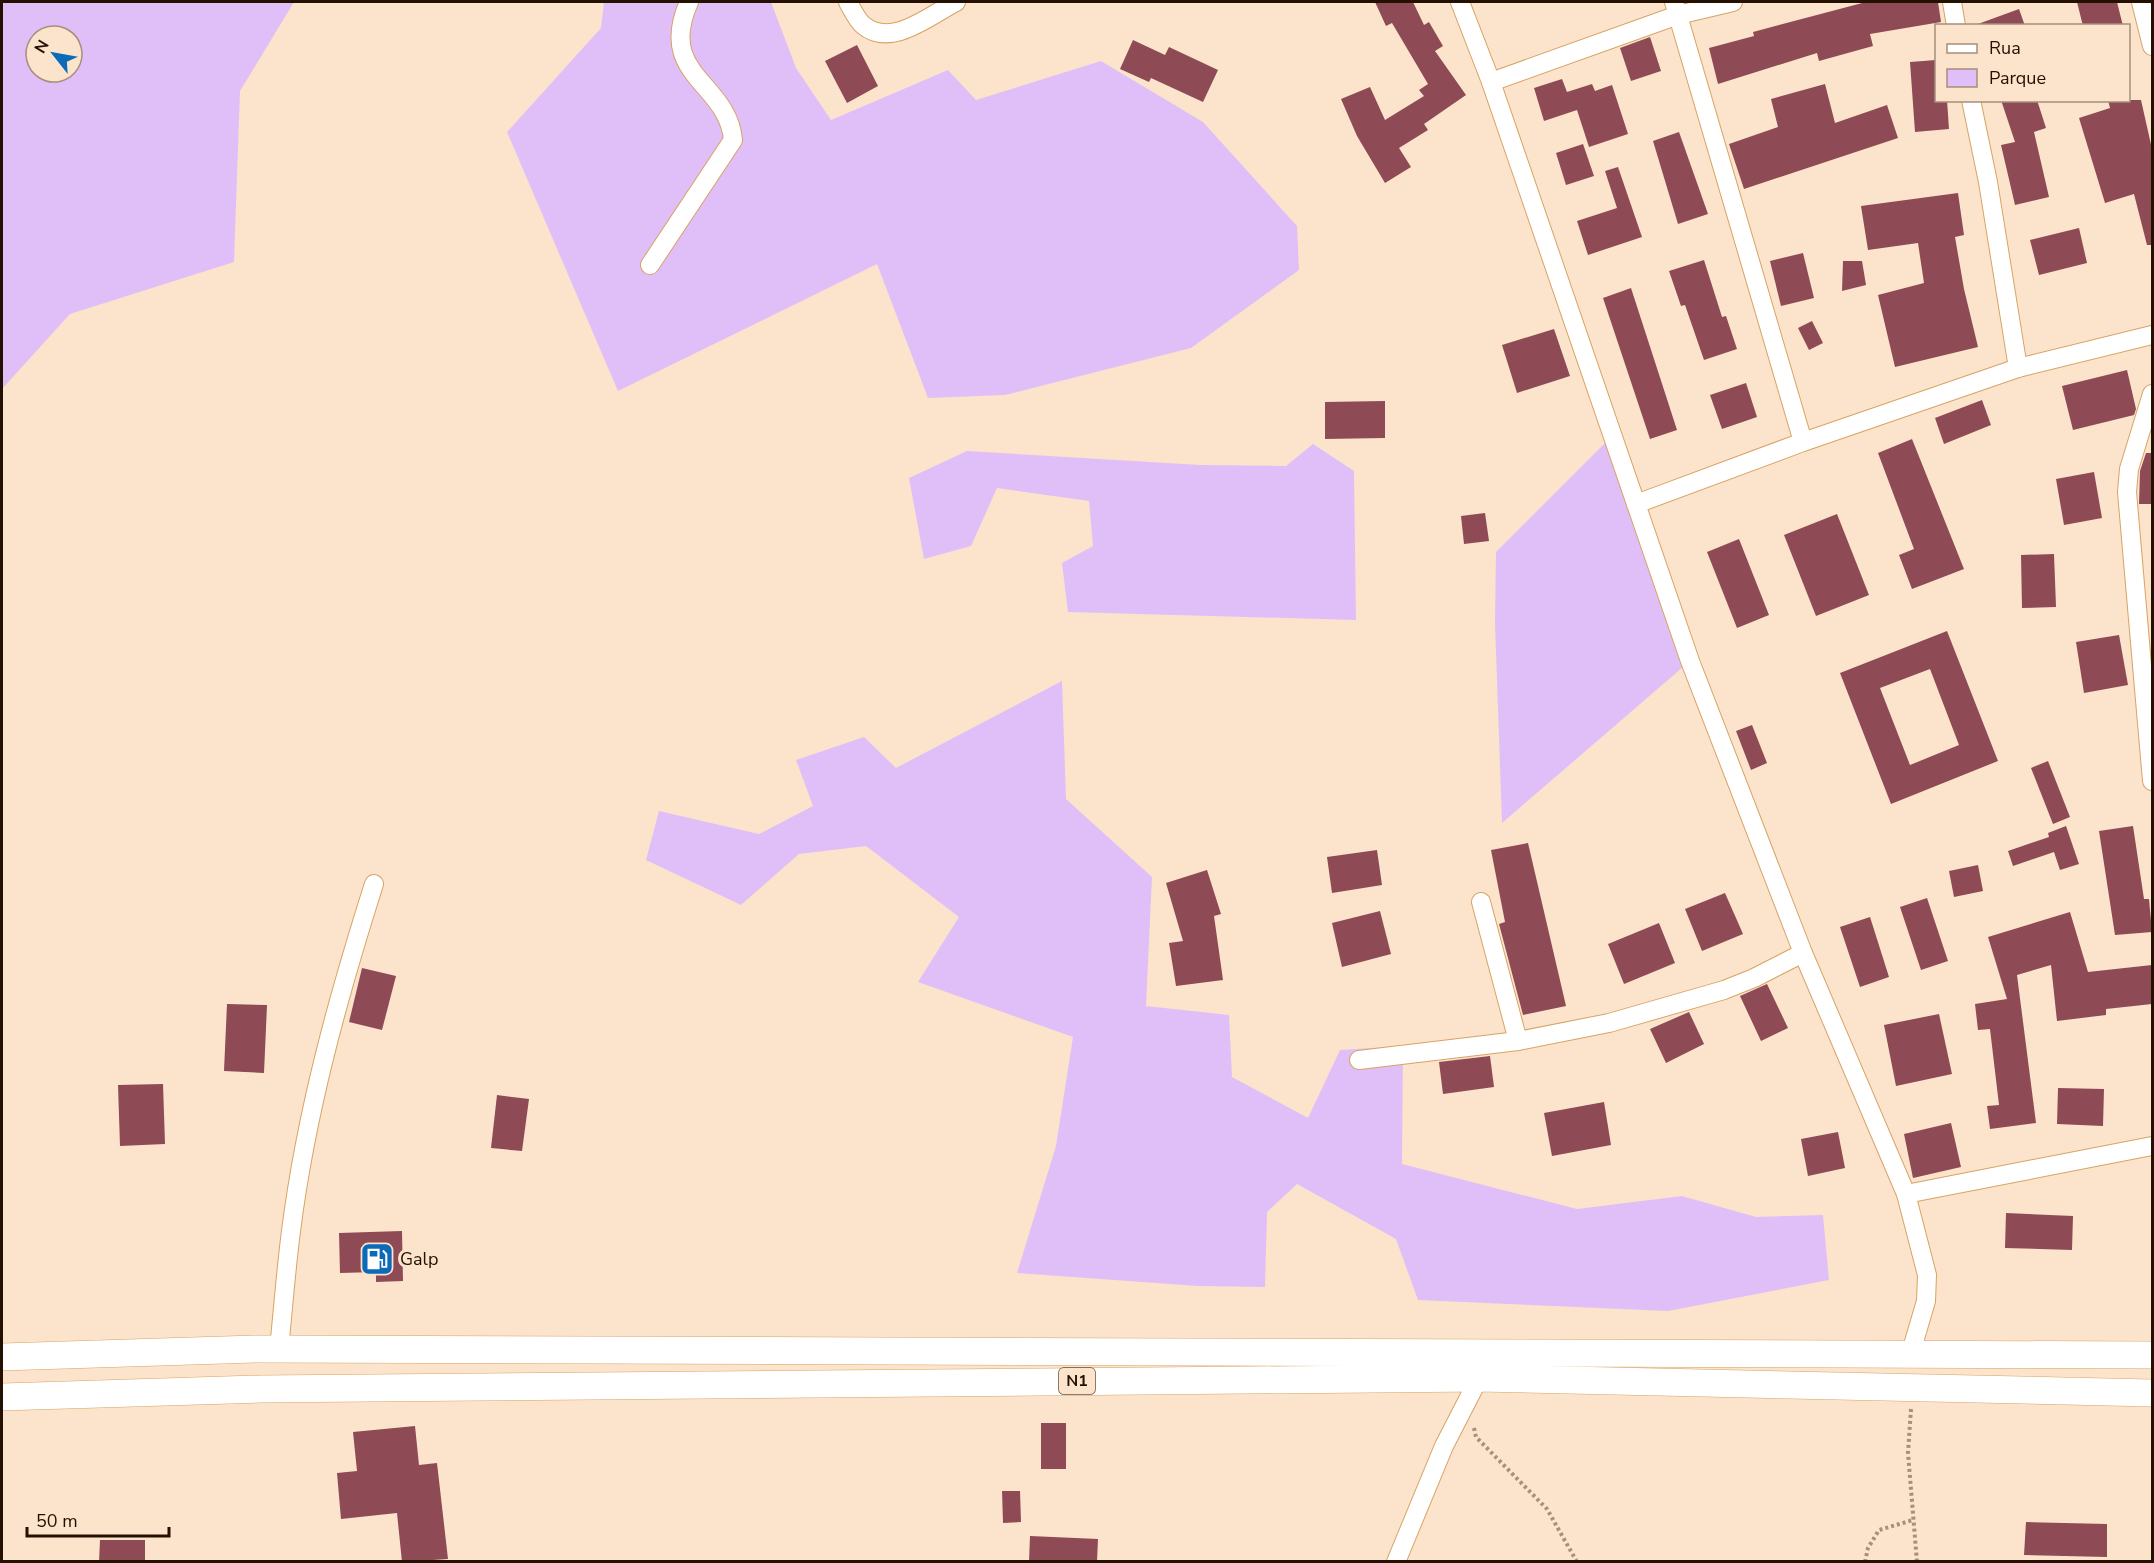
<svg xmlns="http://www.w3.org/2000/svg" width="2154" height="1563" font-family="'Nunito Sans',sans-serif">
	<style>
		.green { fill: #e0bff9; fill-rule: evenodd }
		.building { fill: #8e4a55; fill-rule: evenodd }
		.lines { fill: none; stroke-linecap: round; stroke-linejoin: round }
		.minor-casing { stroke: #d8a363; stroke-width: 20 }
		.primary-casing { stroke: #d8a363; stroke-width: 28 }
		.path { stroke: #a6907b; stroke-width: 4; stroke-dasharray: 3 3; stroke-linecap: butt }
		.minor { stroke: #fff; stroke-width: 18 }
		.primary { stroke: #fff; stroke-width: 27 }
		.labels { text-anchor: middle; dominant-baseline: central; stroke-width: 6; stroke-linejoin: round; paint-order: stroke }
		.shield { fill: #fbe4cb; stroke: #64503d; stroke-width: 1.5 }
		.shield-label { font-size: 16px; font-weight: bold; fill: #241000 }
		.poi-label { font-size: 18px; fill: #241000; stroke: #fbe4cb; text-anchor: start }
	</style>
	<rect width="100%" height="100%" fill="#fbe4cb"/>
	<!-- green -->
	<g class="green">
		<path d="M 3,2 L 294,2 L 240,91 L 234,262 L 70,314 L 2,389 ZM 36,36 L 72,36 L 72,72 L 36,72 Z"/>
		<polygon points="604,2 771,2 796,68 831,120 948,70 976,100 1101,61 1203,122 1297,226 1299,270 1191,348 1005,395 928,398 877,264 618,391 507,132 601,28"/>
		<polygon points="1611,437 1690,661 1502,823 1495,623 1496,552"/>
		<polygon points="1313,444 1354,471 1356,620 1068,612 1062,563 1093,546 1089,501 997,488 971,546 924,559 909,478 967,451 1200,465 1286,466"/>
		<polygon points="1062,681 1066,799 1152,877 1146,1006 1229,1015 1232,1077 1308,1118 1340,1050 1403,1046 1402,1164 1577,1209 1682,1196 1756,1217 1823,1215 1829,1280 1668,1311 1418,1300 1396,1239 1297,1184 1267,1212 1265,1287 1198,1286 1017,1273 1056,1146 1073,1037 918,982 959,917 866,846 799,854 741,905 646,860 659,811 759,834 813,806 796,760 864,737 896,768"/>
	</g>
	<!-- building -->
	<g class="building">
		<polygon points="1375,2 1413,2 1424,25 1429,22 1443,46 1435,51 1466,95 1424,124 1428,130 1399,148 1411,167 1385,183 1357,136 1341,99 1370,87 1385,120 1424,96 1419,90 1428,84 1392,23 1386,26"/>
		<polygon points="1866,2 1938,2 1941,22 1870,34 1873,46 1819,61 1817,53 1718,84 1709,48 1754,36 1753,32"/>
		<polygon points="2077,2 2117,2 2123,26 2083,26"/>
		<polygon points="2019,9 2025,26 1979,26 1978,24"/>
		<polygon points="1650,37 1661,71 1631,81 1620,48"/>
		<polygon points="1133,40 1165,55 1169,47 1218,70 1203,102 1151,78 1149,82 1120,69"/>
		<polygon points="857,45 878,86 847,103 825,61"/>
		<polygon points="1936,60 1936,100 1947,100 1949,129 1915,132 1910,62"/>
		<polygon points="1562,79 1567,92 1592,84 1595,91 1612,85 1628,134 1589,147 1577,110 1544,121 1534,88"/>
		<polygon points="1825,84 1835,123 1887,105 1898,138 1744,189 1729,144 1778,127 1771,99"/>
		<polygon points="2001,100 2037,100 2046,128 2034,132 2049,197 2015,205 2001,145 2015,142"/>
		<polygon points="2108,100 2141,100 2152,149 2152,245 2147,245 2134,194 2105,203 2079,118 2110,108"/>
		<polygon points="1679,132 1708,214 1678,224 1653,141"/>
		<polygon points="1583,144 1594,176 1566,185 1556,153"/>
		<polygon points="1618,167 1642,237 1588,255 1577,221 1617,208 1605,171"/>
		<polygon points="1958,193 1964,235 1955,237 1964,289 1978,347 1895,367 1878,295 1924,283 1918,243 1868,250 1861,206"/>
		<polygon points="2079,228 2087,263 2039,275 2030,240"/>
		<polygon points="1803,253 1814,298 1781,306 1770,261"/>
		<polygon points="1704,260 1722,317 1726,316 1737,349 1704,360 1685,305 1681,306 1669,271"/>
		<polygon points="1843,261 1862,261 1866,285 1842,291"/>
		<polygon points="1631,288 1677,430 1650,439 1603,298"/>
		<polygon points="1812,321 1823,343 1809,350 1798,328"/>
		<polygon points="1554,329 1570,376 1517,393 1502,345"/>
		<polygon points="2127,370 2136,409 2134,415 2073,430 2062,386"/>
		<polygon points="1746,383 1757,417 1722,429 1710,395"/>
		<polygon points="1982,400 1991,425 1944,444 1935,418"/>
		<polygon points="1385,401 1385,438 1325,439 1325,402"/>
		<polygon points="1912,439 1964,569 1912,589 1899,555 1914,549 1878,453"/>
		<polygon points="2146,453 2152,453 2152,504 2139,504 2140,471"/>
		<polygon points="2094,472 2102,518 2064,525 2056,479"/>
		<polygon points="1485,513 1489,541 1464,544 1461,516"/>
		<polygon points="1837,514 1869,595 1816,616 1784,535"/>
		<polygon points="1739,539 1769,615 1737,628 1707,552"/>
		<polygon points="2054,554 2056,607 2022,608 2021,555"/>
		<path d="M 1947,631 L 1998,761 L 1891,804 L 1840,673 ZM 1930,669 L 1959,745 L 1910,765 L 1880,688 Z"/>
		<polygon points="2119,635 2128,685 2084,693 2076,642"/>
		<polygon points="1752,725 1767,763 1751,770 1736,731"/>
		<polygon points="2048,761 2070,817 2053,824 2031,768"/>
		<polygon points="2066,826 2079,864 2060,870 2054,852 2013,866 2008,851 2049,837 2048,833"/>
		<polygon points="2133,826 2144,899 2149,899 2152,932 2115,935 2099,831"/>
		<polygon points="1528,843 1566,1006 1523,1015 1499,924 1505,922 1491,850"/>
		<polygon points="1377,850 1382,885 1332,893 1327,857"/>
		<polygon points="1978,865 1983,891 1954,897 1949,871"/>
		<polygon points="1207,870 1221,914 1214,916 1223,980 1176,986 1169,943 1183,941 1166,883"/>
		<polygon points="1725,893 1743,934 1702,951 1685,909"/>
		<polygon points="1927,898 1948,961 1921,970 1900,907"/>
		<polygon points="1380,911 1391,954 1342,967 1332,923"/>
		<polygon points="2070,912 2088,972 2152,965 2152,1004 2106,1009 2106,1015 2057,1021 2051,965 2017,975 2036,1123 1990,1129 1987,1106 1999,1105 1990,1029 1978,1030 1975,1004 2007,999 1988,937"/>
		<polygon points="1870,917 1889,977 1860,987 1840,927"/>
		<polygon points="1659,923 1675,963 1624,984 1608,944"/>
		<polygon points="362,968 396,976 382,1030 349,1022"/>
		<polygon points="1767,984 1788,1028 1761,1041 1740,996"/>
		<polygon points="227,1004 267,1005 264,1073 224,1071"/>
		<polygon points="1689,1012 1704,1044 1666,1063 1650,1029"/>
		<polygon points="1939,1014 1952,1074 1896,1086 1884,1025"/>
		<polygon points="1490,1056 1494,1087 1443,1094 1439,1062"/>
		<polygon points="163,1084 165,1144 120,1146 118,1085"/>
		<polygon points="2058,1088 2104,1089 2103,1126 2057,1124"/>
		<polygon points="497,1095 529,1099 522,1151 491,1148"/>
		<polygon points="1604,1102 1611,1145 1552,1156 1544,1113"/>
		<polygon points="1951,1123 1961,1167 1913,1178 1904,1134"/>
		<polygon points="1838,1132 1845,1168 1808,1176 1801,1139"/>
		<polygon points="2006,1213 2073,1216 2072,1250 2005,1248"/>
		<polygon points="402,1231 403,1281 376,1282 376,1272 340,1273 339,1233"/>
		<rect x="1041" y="1423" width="25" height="46"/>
		<polygon points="415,1426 419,1465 437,1463 448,1559 402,1562 397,1513 341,1519 337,1473 357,1471 353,1432"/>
		<polygon points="1002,1491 1020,1491 1021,1522 1003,1523"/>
		<polygon points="2026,1522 2107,1524 2107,1557 2024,1555"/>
		<polygon points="1030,1536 1098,1539 1097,1562 1029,1562"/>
		<polygon points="100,1540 145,1540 145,1562 99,1562"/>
	</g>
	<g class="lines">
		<!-- minor casing -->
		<g class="minor-casing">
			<g id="minor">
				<path d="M 848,2 C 852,9 857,20 863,25 C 891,49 930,15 956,2"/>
				<polyline points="1460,2 1491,82 1690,661 1803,953 1906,1194 1927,1275 1926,1301 1911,1352"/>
				<polyline points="1674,2 1803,442"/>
				<polyline points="1952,2 1956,26"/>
				<polyline points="2141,2 2152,46"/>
				<polyline points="1491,82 1678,15 1733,2"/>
				<polyline points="1971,100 1988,182 2018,368"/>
				<path d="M 650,265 L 733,140 C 728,82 656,76 689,2"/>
				<polyline points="2152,394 2129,469 2127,492 2152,781"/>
				<polyline points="1636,504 1803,442 2018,368 2152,335"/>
				<polyline points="1481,902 1518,1041"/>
				<polyline points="1359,1060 1518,1041 1609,1023 1724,990 1754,978 1803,953"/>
				<polyline points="1906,1194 2152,1146"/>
				<path d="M 279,1349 C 283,1310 286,1270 291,1231 C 306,1113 338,997 374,884"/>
				<polyline points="1396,1562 1444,1446 1479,1378"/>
			</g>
		</g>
		<!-- primary casing -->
		<g class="primary-casing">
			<g id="primary">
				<polyline points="2,1357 255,1349 2152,1355"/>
				<polyline points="2,1397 260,1389 1479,1378 2152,1393"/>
			</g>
		</g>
		<!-- path -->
		<g class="path">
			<polyline points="1911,1409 1908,1453 1917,1562"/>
			<polyline points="1474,1428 1476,1437 1547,1509 1577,1562"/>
			<polyline points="1865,1562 1868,1548 1879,1530 1913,1520"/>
		</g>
		<!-- minor -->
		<use href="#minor" class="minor"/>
		<!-- primary -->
		<use href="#primary" class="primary"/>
	</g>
	<!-- icons -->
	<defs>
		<g id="fuel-square" transform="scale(1.725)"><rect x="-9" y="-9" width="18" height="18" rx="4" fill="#0b6bb8" stroke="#fbe4cb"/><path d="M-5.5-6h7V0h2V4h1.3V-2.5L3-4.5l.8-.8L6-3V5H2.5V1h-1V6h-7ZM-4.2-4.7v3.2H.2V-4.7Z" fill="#fff"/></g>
	</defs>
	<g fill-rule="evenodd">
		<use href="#fuel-square" x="377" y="1259"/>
	</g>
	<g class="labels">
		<!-- shield labels -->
		<rect class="shield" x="1059" y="1368" width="36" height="26" rx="4.5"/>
		<g class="shield-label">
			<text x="1077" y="1381">N1</text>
		</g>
		<!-- poi labels -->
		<g class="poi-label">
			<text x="400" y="1259">Galp</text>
		</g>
	</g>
	<!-- border -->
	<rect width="2154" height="1563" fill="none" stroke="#241000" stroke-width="6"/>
	<!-- legend -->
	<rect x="1935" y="24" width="195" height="78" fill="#fbe4cb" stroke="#a58f7a" stroke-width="1.5"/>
	<rect x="1947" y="44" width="30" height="9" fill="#ffffff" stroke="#a58f7a" stroke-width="1.5"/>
	<text x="1989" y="54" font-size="18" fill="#241000">Rua</text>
	<rect x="1947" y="69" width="30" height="18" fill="#e0bff9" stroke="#a58f7a" stroke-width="1.5"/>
	<text x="1989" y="84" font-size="18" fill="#241000">Parque</text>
	<!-- north arrow -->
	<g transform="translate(54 54) rotate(301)"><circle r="28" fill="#fbe4cb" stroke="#a58f7a" stroke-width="1.5"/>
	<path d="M0-4.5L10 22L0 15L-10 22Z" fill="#0b6bb8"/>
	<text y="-9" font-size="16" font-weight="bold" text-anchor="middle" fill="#241000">N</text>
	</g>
	<!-- scale -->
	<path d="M27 1527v9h142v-9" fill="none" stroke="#241000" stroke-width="3"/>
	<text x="36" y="1527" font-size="18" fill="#241000" stroke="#fbe4cb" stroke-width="4.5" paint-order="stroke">50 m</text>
</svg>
